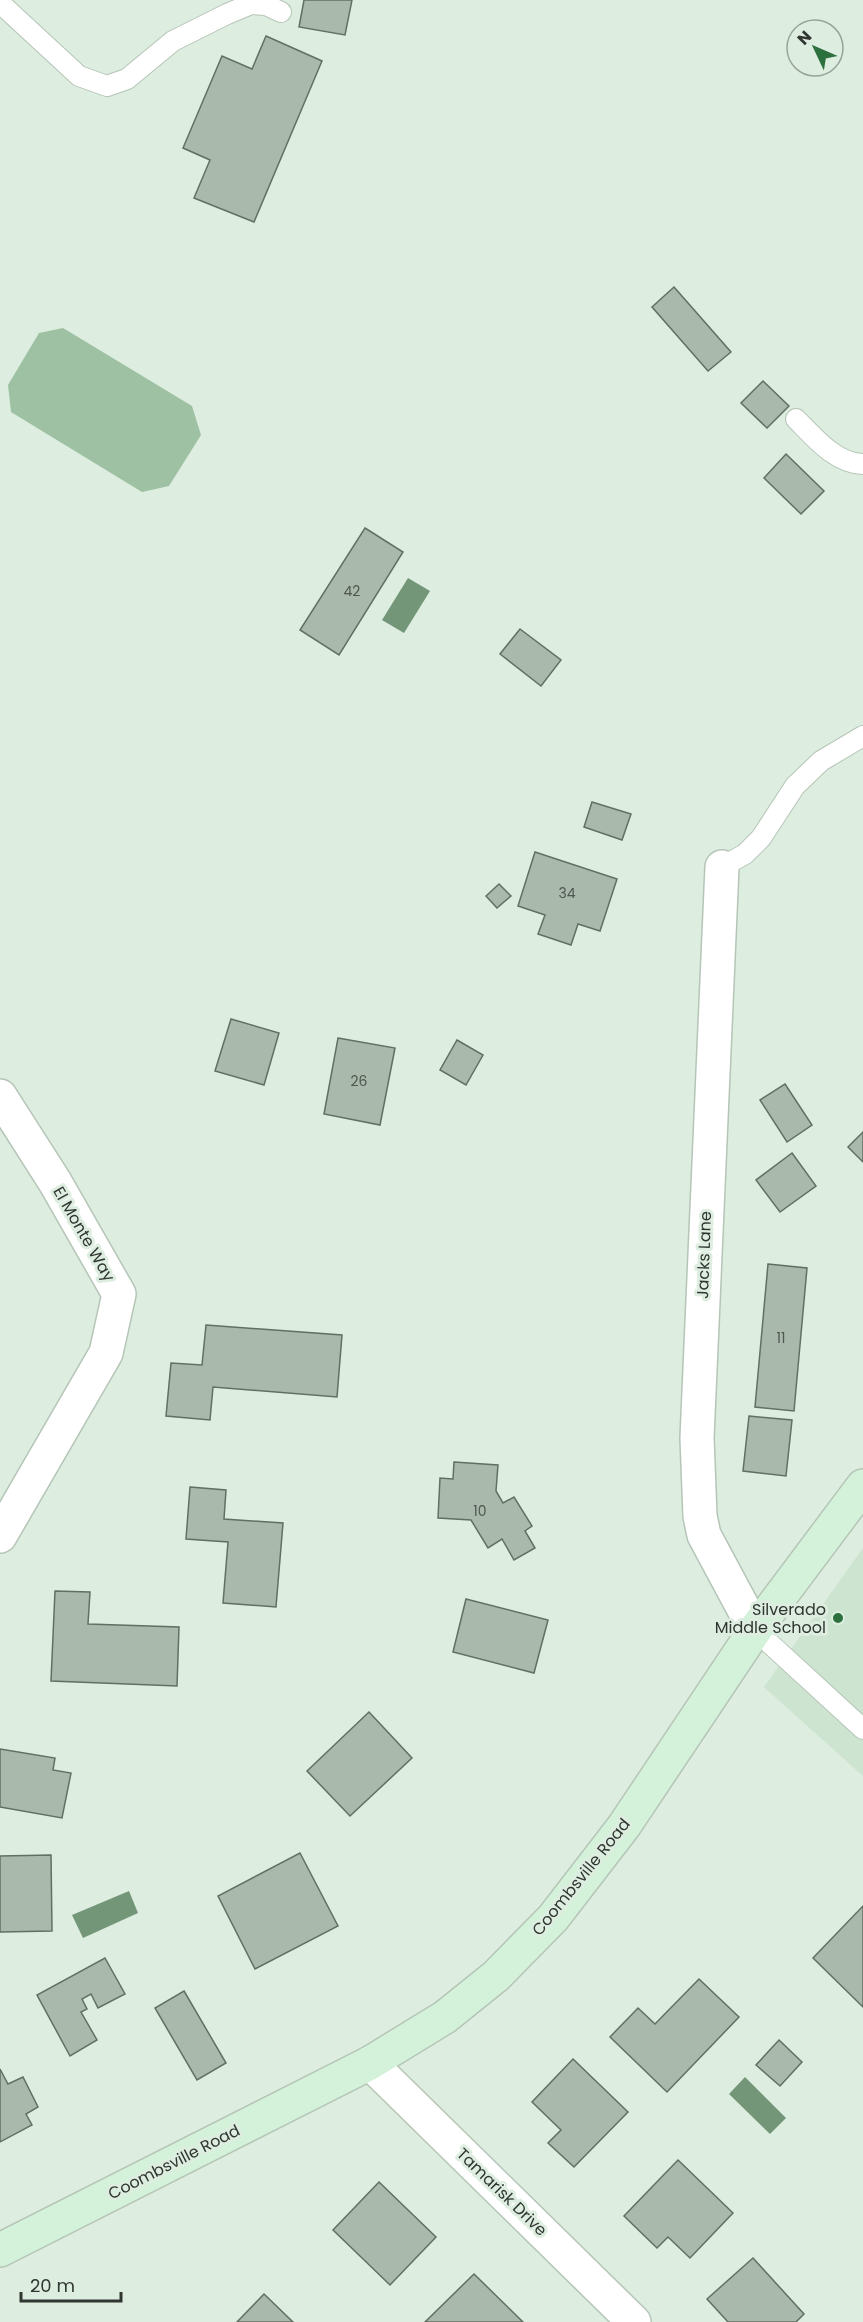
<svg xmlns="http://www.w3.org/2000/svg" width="863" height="2322" font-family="Poppins,sans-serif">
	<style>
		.built { fill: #cde4d0 }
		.green { fill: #9ec1a3 }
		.water { fill: #739678 }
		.building { fill: #a9b9ab; stroke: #617063; stroke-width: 1.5 }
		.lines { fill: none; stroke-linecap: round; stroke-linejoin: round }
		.lane-casing { stroke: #b5c5b7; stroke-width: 22 }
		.street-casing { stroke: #b5c5b7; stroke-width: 36 }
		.secondary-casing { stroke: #b5c5b7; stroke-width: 36 }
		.lane { stroke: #fff; stroke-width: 20 }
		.street { stroke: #fff; stroke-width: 33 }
		.secondary { stroke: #d4f2da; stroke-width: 33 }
		.poi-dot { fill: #2c713d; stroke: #ddeddf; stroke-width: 2 }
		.labels { text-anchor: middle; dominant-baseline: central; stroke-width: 6; stroke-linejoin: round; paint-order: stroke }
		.number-label { font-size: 14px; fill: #4e5750 }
		.street-label { font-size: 16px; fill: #303631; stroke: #ddeddf }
		.poi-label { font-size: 16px; fill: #303631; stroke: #ddeddf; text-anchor: end }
	</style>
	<rect width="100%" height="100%" fill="#ddeddf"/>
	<!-- built -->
	<polygon class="built" points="863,1548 863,1776 764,1687"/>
	<!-- green -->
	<polygon class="green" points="63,328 192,406 201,435 169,486 142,492 11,412 8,385 39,333"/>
	<!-- water -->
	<g class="water">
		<polygon points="408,578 430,591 404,633 382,620"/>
		<polygon points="129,1891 138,1913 83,1938 72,1915"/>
		<polygon points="745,2077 786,2118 770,2134 729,2094"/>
	</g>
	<!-- building -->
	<g class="building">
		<polygon points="304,0 352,0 345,35 299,27"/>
		<polygon points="266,36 322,61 254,222 194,198 210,160 183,148 222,56 252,69"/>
		<polygon points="674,287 731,352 708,371 652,307"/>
		<polygon points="763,381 789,406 767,428 741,403"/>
		<polygon points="786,454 824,491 801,514 764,478"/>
		<polygon points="365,528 403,552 339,655 300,630"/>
		<polygon points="520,629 561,660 541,686 500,654"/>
		<polygon points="592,802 631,814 622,840 584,827"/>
		<polygon points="535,852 617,879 600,931 578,924 571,945 538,934 545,915 518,906"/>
		<polygon points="499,884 511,896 497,908 486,896"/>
		<polygon points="231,1019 279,1033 264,1085 215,1071"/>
		<polygon points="338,1038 395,1048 380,1125 324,1114"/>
		<polygon points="457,1040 483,1055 466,1085 440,1070"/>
		<polygon points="785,1084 812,1125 787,1142 760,1100"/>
		<polygon points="863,1132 863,1162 848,1147"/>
		<polygon points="792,1153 816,1186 780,1212 756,1180"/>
		<polygon points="768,1264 807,1268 794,1411 755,1407"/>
		<polygon points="206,1325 342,1335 337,1397 213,1387 210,1420 166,1416 171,1363 202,1365"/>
		<polygon points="749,1416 792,1420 786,1476 743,1471"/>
		<polygon points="454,1462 498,1465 496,1491 503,1503 514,1497 532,1526 525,1531 535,1548 514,1560 502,1539 488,1548 471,1520 438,1518 440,1478 453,1479"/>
		<polygon points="190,1487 226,1490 224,1519 283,1523 276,1607 223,1603 228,1542 186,1539"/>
		<polygon points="55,1591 90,1592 88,1624 179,1627 177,1686 51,1681"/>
		<polygon points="466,1599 548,1620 534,1673 453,1652"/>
		<polygon points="369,1712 412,1758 350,1816 307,1771"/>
		<polygon points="0,1749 55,1758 53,1770 71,1773 62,1818 0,1807"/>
		<polygon points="300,1853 338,1926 255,1969 218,1896"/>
		<polygon points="51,1855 52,1931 0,1932 0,1856"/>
		<polygon points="863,1906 863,2007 813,1958"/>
		<polygon points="105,1958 125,1994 98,2008 91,1994 82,1999 87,2009 81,2012 97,2040 70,2056 37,1995"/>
		<polygon points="699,1979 739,2017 667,2092 610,2037 638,2008 655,2024"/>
		<polygon points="184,1991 226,2063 197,2080 155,2008"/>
		<polygon points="779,2040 802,2062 780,2086 756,2065"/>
		<polygon points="573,2059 628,2112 574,2167 548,2143 561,2130 532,2102"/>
		<polygon points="0,2069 8,2084 23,2077 38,2107 26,2114 32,2125 0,2142"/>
		<polygon points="678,2160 733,2213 690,2258 668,2237 657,2248 624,2216"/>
		<polygon points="379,2182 436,2237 390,2285 333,2230"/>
		<polygon points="753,2258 804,2314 796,2322 728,2322 707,2299"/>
		<polygon points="474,2274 523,2322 425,2322"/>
		<polygon points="264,2294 293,2322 237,2322"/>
	</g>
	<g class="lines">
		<!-- lane casing -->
		<g class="lane-casing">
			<g id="lane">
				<polyline points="0,3 79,76 107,86 127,79 173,41 227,14 251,4 266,5 281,12"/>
				<path d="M 796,419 C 814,437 836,464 863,464"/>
				<polyline points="722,867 745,854 761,838 795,786 821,761 863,736"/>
				<polyline points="755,1630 863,1729"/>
			</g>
		</g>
		<!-- street casing -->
		<g class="street-casing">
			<g id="street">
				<polyline points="722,867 697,1438 700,1516 704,1535 755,1630"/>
				<polyline points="0,1096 55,1182 119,1294 106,1353 0,1536"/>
				<polyline points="370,2063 634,2322"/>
			</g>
		</g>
		<!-- secondary casing -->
		<g class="secondary-casing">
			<polyline id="secondary" points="0,2250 370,2063 445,2017 496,1976 553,1918 624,1826 755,1630 863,1486"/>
		</g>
		<!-- lane -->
		<use href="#lane" class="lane"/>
		<!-- street -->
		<use href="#street" class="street"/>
		<!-- secondary -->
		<use href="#secondary" class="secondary"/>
	</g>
	<!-- markers -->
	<circle class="poi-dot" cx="838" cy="1618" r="6"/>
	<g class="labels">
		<!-- number labels -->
		<g class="number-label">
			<text x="352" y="591">42</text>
			<text x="567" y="893">34</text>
			<text x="359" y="1081">26</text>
			<text x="781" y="1338">11</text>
			<text x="480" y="1511">10</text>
		</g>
		<!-- street labels -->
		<g class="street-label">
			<text transform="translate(84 1234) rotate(60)">El Monte Way</text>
			<text transform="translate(704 1255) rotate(-88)">Jacks Lane</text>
			<text transform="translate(581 1877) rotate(-51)">Coombsville Road</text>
			<text transform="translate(174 2162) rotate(-27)">Coombsville Road</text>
			<text transform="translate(502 2192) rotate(44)">Tamarisk Drive</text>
		</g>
		<!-- poi labels -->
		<g class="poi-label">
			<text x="826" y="1609">Silverado<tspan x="826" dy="18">Middle School</tspan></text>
		</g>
	</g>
	<!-- north arrow -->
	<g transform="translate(815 48) rotate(314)"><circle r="28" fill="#ddeddf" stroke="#98a499" stroke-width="1.5"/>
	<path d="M0-4.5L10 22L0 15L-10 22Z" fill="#2c713d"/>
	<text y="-9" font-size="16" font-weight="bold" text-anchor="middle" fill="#303631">N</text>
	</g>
	<!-- scale -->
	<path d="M21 2292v9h100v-9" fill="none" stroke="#303631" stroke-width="3"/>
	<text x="30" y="2292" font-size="18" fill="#303631" stroke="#ddeddf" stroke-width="4.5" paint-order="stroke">20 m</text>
</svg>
